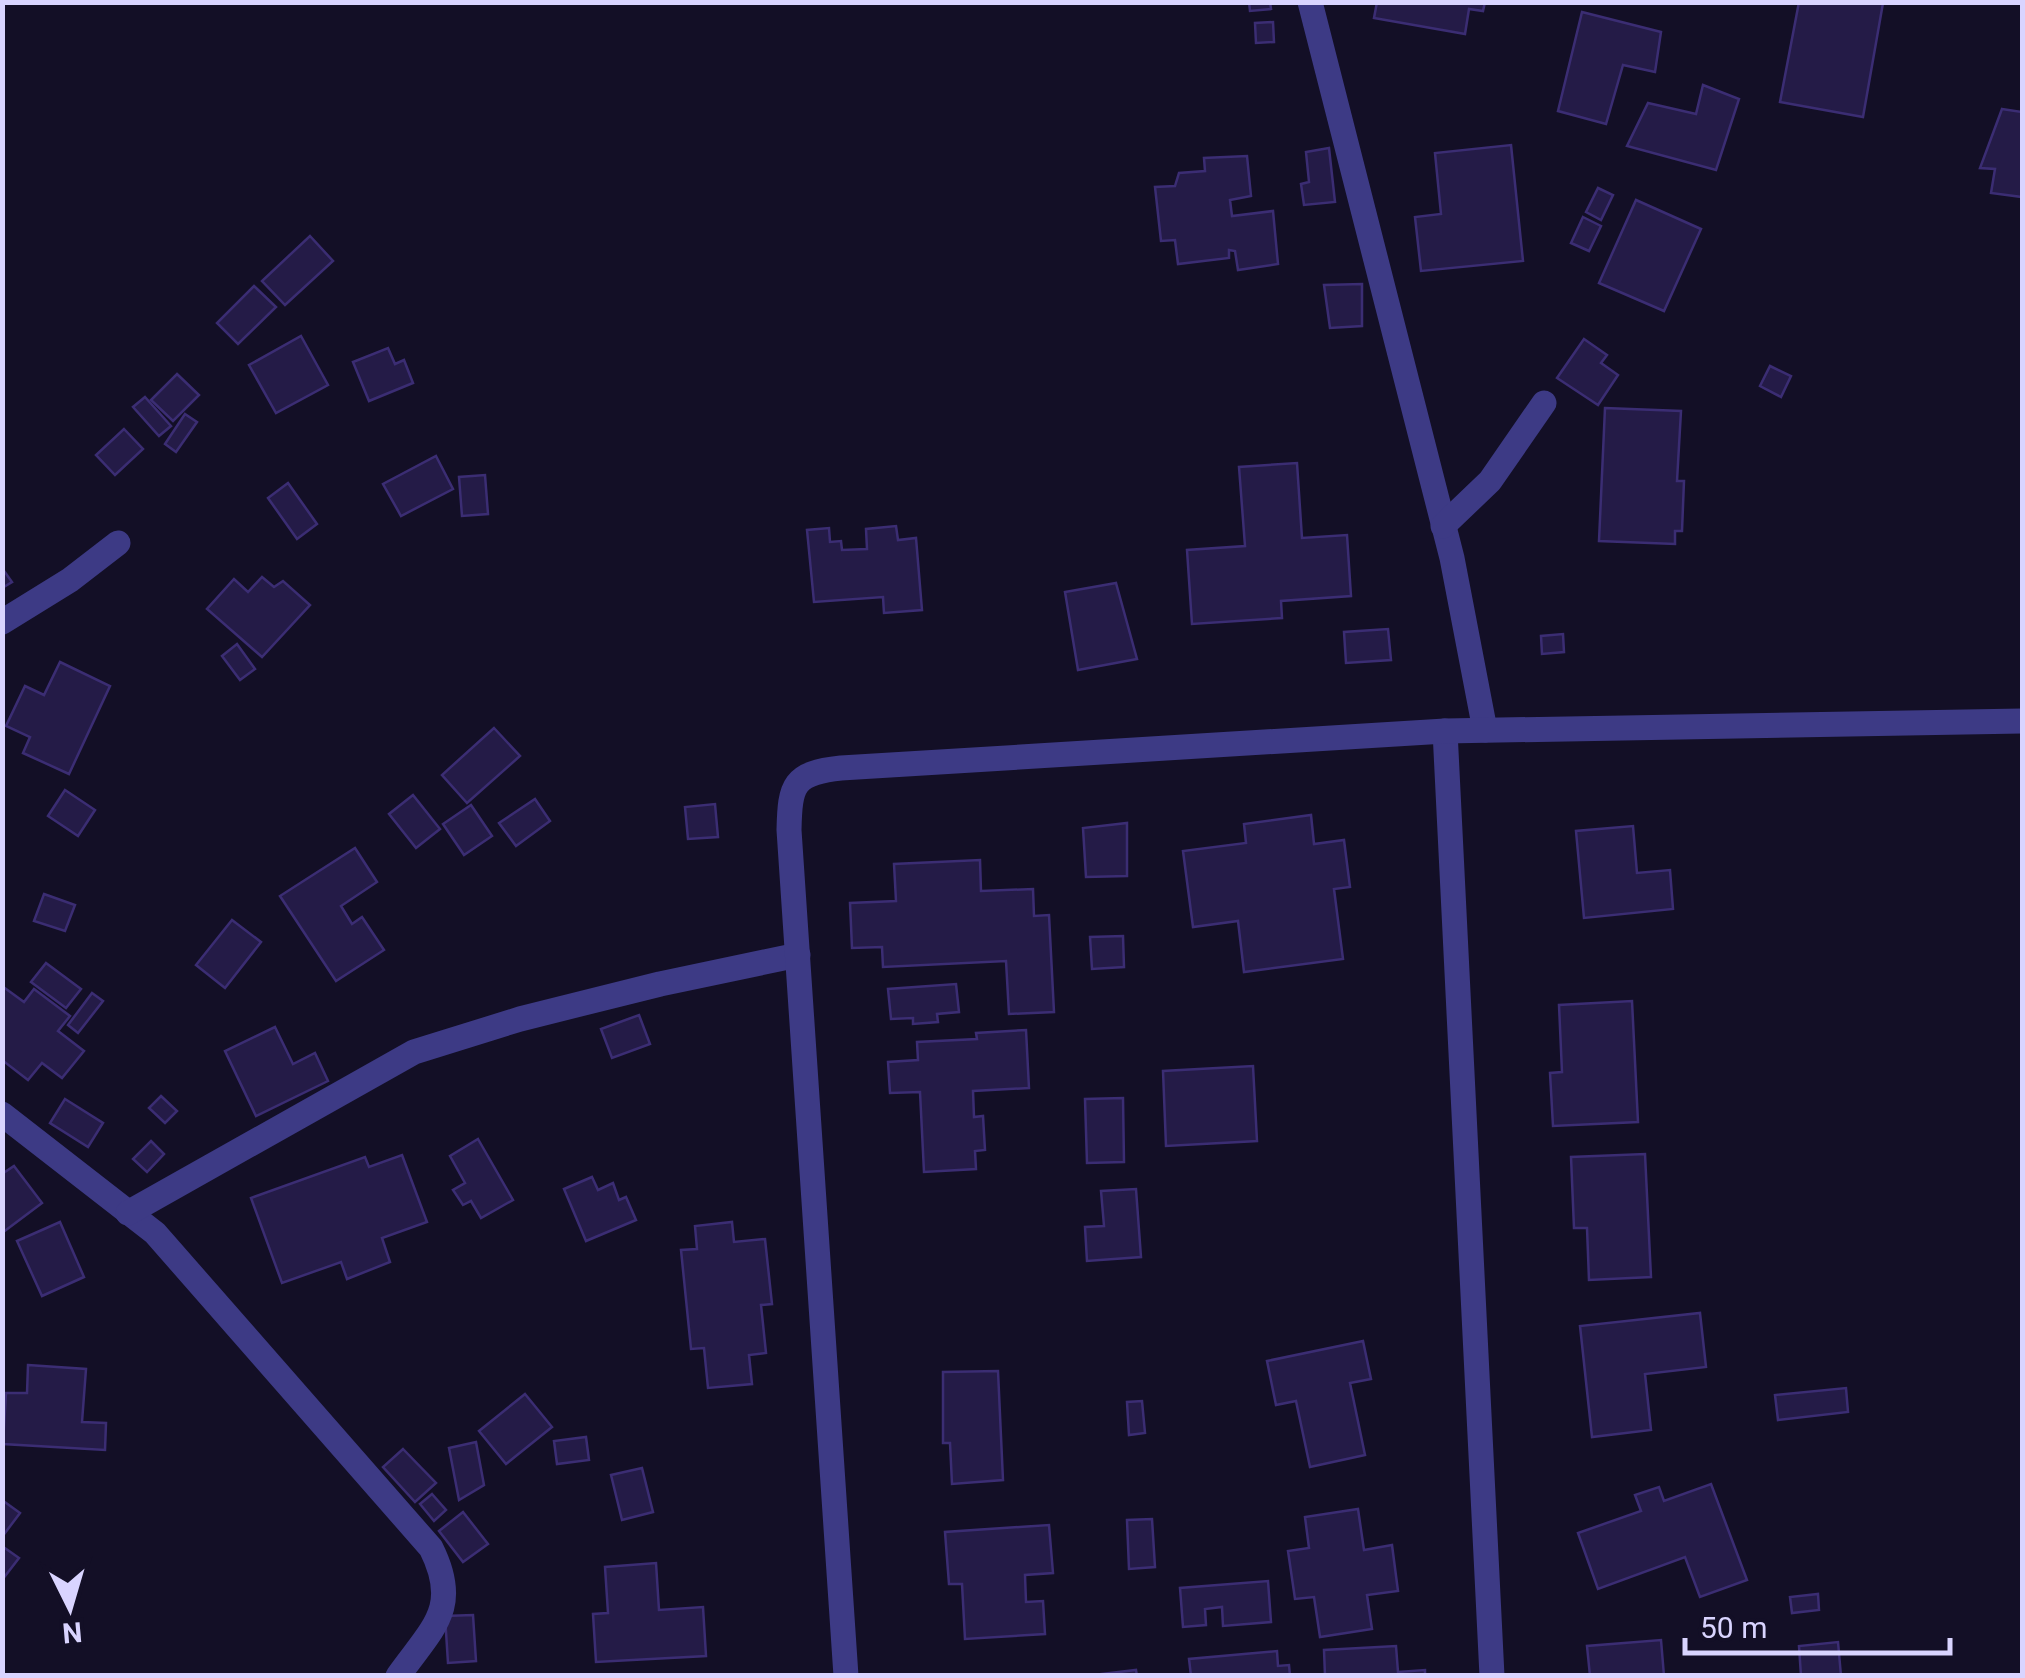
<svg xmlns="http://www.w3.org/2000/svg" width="2025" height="1678" font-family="Roboto,sans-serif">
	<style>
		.building { fill: #241b47; stroke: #3b2d73; stroke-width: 2.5 }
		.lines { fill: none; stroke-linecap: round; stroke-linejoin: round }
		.street { stroke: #3d3a85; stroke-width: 25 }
	</style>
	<rect width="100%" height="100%" fill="#130f26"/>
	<!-- building -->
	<g class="building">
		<polygon points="1249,2 1270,2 1271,9 1250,11"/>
		<polygon points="1377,2 1485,2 1483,11 1469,9 1465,34 1374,18"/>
		<polygon points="1799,2 1883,3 1863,117 1780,102"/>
		<polygon points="1582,12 1661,32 1655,72 1623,65 1606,124 1558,111"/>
		<polygon points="1273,22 1274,42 1256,43 1255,23"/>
		<polygon points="1703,85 1739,99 1716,170 1627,146 1648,103 1696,114"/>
		<polygon points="2002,109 2022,112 2022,197 1991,193 1995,169 1980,168"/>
		<polygon points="1511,145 1523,261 1421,271 1415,217 1441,214 1435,153"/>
		<polygon points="1329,148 1335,202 1304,205 1301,184 1309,182 1306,152"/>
		<polygon points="1247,156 1251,196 1230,200 1232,216 1273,211 1278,264 1238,270 1235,251 1229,250 1229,258 1178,264 1175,240 1161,241 1155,187 1175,186 1179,173 1205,171 1204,158"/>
		<polygon points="1598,188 1613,195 1601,220 1586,212"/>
		<polygon points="1636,200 1701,229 1664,311 1599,283"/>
		<polygon points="1583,217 1601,226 1589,251 1571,243"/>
		<polygon points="310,236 333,261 285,305 262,281"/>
		<polygon points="1362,284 1362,326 1330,328 1324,285"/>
		<polygon points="254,286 276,307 238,344 217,323"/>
		<polygon points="301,336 328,385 276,413 249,365"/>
		<polygon points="1584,339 1607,355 1601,363 1618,375 1598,405 1557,378"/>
		<polygon points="388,348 395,364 404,360 413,383 369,401 353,362"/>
		<polygon points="1770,366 1791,376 1781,397 1760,386"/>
		<polygon points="177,374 199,395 173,421 151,400"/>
		<polygon points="145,397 171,426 159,436 133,407"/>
		<polygon points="1605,408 1681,411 1677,481 1684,481 1682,531 1675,531 1675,544 1599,541"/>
		<polygon points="185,414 197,422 176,452 165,444"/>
		<polygon points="124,429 143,449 115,475 96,455"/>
		<polygon points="436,456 453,489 401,516 383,484"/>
		<polygon points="1297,463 1302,538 1347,535 1351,596 1281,601 1282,618 1192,624 1187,550 1245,546 1239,467"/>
		<polygon points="485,475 488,514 462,516 459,477"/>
		<polygon points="288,483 317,524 297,539 268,498"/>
		<polygon points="896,526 898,540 916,538 922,610 884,613 883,597 814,602 807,530 829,528 830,542 841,541 842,550 867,549 866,529"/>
		<polygon points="2,568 12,582 2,588"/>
		<polygon points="262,577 274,587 283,581 310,605 262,657 207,609 234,579 248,592"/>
		<polygon points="1116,583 1137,659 1078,670 1065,592"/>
		<polygon points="1388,629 1391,660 1346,663 1344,632"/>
		<polygon points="1563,634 1564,652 1542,654 1541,636"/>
		<polygon points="237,644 255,669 240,680 222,656"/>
		<polygon points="60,662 110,686 69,774 23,753 30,737 6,726 25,686 44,695"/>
		<polygon points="494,728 520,756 467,803 442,775"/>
		<polygon points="65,790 95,810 78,836 48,816"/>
		<polygon points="413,795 440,829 416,848 389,814"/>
		<polygon points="535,799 550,821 516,846 499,823"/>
		<polygon points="715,804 718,837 688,839 685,807"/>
		<polygon points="471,805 492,836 464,855 443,824"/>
		<polygon points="1311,815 1314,844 1344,840 1350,887 1334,889 1343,959 1244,972 1238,921 1193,927 1183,851 1246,843 1244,824"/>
		<polygon points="1127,823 1127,876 1086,877 1083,828"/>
		<polygon points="1633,826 1637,873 1670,870 1673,909 1584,918 1576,831"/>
		<polygon points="355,848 377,882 341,906 352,924 362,917 384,950 336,981 280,896"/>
		<polygon points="980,860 981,891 1033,889 1034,916 1049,915 1054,1012 1009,1014 1006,961 883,967 882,947 852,948 850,903 896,901 894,864"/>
		<polygon points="44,894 75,905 65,931 34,921"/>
		<polygon points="232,920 261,942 225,988 196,965"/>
		<polygon points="1123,936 1124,967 1092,969 1090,937"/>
		<polygon points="46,963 81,989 66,1008 31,982"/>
		<polygon points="956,984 959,1012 937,1014 938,1022 913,1024 913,1018 891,1019 888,989"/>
		<polygon points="2,986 24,1002 34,989 70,1016 58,1031 84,1051 62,1078 42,1063 28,1080 2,1060"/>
		<polygon points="92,993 103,1001 78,1033 68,1025"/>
		<polygon points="1632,1001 1638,1122 1553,1126 1550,1073 1562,1072 1559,1005"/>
		<polygon points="639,1015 650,1044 612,1058 601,1029"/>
		<polygon points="275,1027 293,1064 315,1053 328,1081 256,1116 225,1051"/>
		<polygon points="1026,1030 1029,1088 973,1091 974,1117 983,1116 985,1150 975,1151 976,1169 924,1172 920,1092 890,1093 888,1062 918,1060 917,1042 977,1039 976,1033"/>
		<polygon points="1253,1066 1257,1141 1166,1146 1163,1071"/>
		<polygon points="161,1096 177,1111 165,1123 149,1108"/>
		<polygon points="1123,1098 1124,1162 1087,1163 1085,1099"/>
		<polygon points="65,1099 103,1123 88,1147 50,1123"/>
		<polygon points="478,1139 513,1200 481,1218 471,1201 463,1205 453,1190 465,1183 450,1156"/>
		<polygon points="151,1141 164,1154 147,1172 133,1159"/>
		<polygon points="1645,1154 1651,1277 1589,1280 1587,1228 1574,1228 1571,1157"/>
		<polygon points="402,1155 427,1222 382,1238 390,1262 347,1279 341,1262 282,1283 251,1198 365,1157 369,1167"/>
		<polygon points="14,1166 42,1203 2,1233 2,1174"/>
		<polygon points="592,1177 598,1190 613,1183 619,1200 626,1197 636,1220 586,1241 564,1189"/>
		<polygon points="1136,1189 1141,1257 1087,1261 1085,1227 1104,1226 1101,1191"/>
		<polygon points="60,1222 84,1277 42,1296 17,1241"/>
		<polygon points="732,1222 734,1242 765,1239 772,1304 761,1305 766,1353 749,1355 752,1384 708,1388 704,1348 691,1349 681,1250 697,1249 695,1226"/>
		<polygon points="1700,1313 1706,1367 1645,1374 1651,1430 1592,1437 1580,1326"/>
		<polygon points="1363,1341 1371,1379 1350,1383 1365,1455 1310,1467 1296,1401 1276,1405 1267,1361"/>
		<polygon points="28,1365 86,1369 82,1422 106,1423 105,1450 3,1444 6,1393 27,1393"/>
		<polygon points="998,1371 1003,1480 952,1484 950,1443 943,1443 943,1372"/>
		<polygon points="1846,1388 1848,1412 1778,1420 1775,1395"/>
		<polygon points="525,1394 552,1427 506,1464 479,1431"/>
		<polygon points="1142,1401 1145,1433 1129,1435 1127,1402"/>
		<polygon points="586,1437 589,1460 557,1464 554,1441"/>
		<polygon points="476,1442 484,1485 459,1500 449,1448"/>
		<polygon points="403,1449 436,1483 415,1502 383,1467"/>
		<polygon points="642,1468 653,1512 622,1520 611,1475"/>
		<polygon points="1711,1484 1747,1580 1700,1597 1685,1557 1598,1589 1578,1533 1641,1511 1635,1495 1659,1487 1664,1501"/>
		<polygon points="432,1494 446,1510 434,1521 420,1504"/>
		<polygon points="2,1500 20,1513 2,1537"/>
		<polygon points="1358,1509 1364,1550 1392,1545 1398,1591 1367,1595 1372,1629 1320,1637 1314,1597 1295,1599 1288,1551 1309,1548 1305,1517"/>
		<polygon points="463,1512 488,1544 463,1562 439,1531"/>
		<polygon points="1152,1519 1155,1567 1129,1569 1127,1520"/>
		<polygon points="1049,1525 1053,1573 1025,1575 1026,1602 1043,1601 1045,1634 965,1639 962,1584 949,1584 945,1532"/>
		<polygon points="2,1546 19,1558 2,1580"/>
		<polygon points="656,1563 659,1610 703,1607 706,1656 596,1662 593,1614 608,1613 605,1567"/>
		<polygon points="1268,1581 1271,1622 1223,1626 1222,1607 1205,1609 1206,1625 1183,1627 1180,1588"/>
		<polygon points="1818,1594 1819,1610 1792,1613 1790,1597"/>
		<polygon points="473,1615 476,1661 448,1663 445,1616"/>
		<polygon points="1661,1640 1664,1676 1590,1676 1587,1646"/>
		<polygon points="1838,1642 1841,1676 1801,1676 1799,1646"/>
		<polygon points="1396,1646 1398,1672 1425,1670 1425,1676 1325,1676 1324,1650"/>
		<polygon points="1277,1651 1278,1666 1289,1665 1290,1676 1191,1676 1189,1659"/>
		<polygon points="1136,1670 1137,1676 1085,1676"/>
	</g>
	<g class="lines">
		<!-- street -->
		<g class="street">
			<polyline points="1310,2 1452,558 1485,730"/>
			<polyline points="1443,526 1490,481 1544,403"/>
			<polyline points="2,622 70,580 118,543"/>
			<polyline points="1445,731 1492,1676"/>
			<path d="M 2,1114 L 155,1233 L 431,1548 C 461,1608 433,1627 398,1676"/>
			<polyline points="128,1213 414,1052 520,1019 660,984 798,955"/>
			<path d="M 846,1676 L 789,830 C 790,785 793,773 841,768 L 1445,731 L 2022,721"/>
		</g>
	</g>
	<!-- border -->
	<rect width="2025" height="1678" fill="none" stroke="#d9d4ff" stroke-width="10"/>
	<!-- north arrow -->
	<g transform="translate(70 1608) rotate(175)" stroke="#130f26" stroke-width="8" paint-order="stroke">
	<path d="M0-8L18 38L0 25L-18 38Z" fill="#d9d4ff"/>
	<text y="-15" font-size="28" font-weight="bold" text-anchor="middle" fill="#d9d4ff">N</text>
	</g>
	<!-- scale -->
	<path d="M1685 1638v15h265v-15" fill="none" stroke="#d9d4ff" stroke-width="5"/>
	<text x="1700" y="1638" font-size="30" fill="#d9d4ff" stroke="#130f26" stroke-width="8" paint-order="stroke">50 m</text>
</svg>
